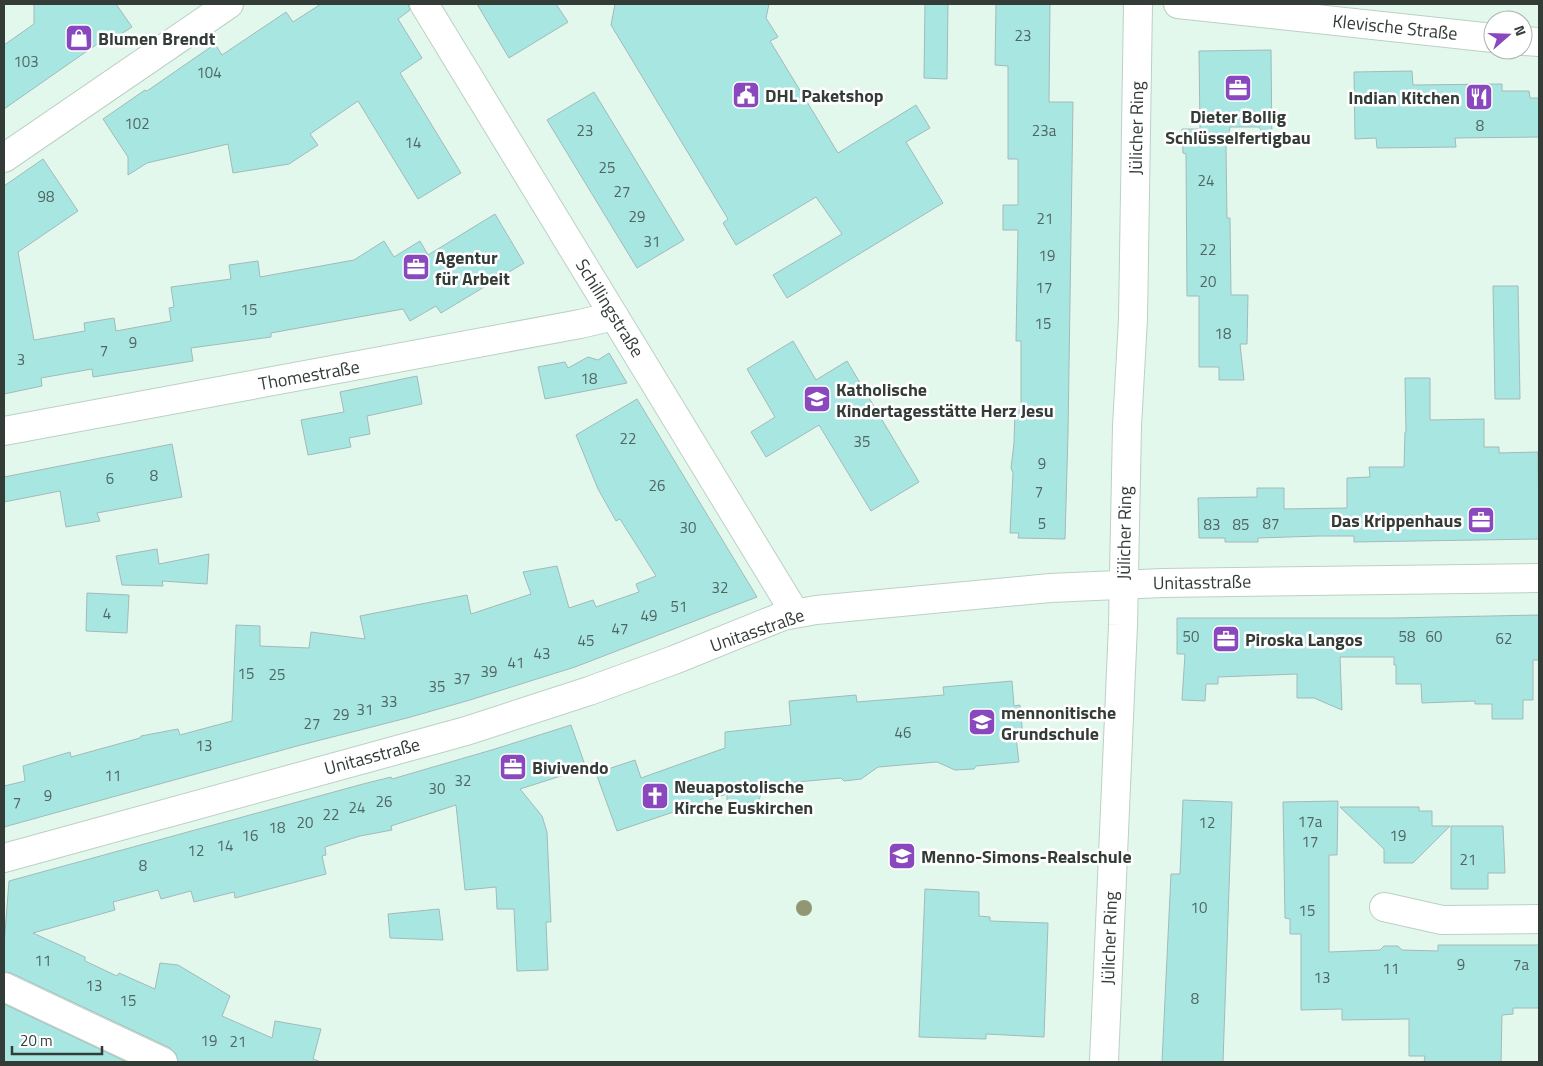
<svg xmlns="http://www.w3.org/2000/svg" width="1543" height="1066" font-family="'Titillium Web',sans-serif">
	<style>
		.building { fill: #a8e6e2; stroke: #a2bab9 }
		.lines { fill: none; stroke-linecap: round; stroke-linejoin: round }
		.street-casing { stroke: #bcd0c5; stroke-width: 30 }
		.primary-casing { stroke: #bcd0c5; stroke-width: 30 }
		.street { stroke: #fff; stroke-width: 28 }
		.primary { stroke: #fff; stroke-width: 28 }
		.tree { fill: #909772 }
		.labels { text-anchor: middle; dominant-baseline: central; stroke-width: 5; stroke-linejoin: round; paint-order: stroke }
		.number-label { font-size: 15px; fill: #516662 }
		.street-label { font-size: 18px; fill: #343c38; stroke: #fff }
		.poi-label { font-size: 18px; font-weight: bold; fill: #343c38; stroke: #fff; text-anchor: start }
	</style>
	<rect width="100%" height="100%" fill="#e3f8ec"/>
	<!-- building -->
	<g class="building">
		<polygon points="34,4 116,4 132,27 102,46 100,42 4,109 4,45 34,24"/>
		<polygon points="321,4 408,4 410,10 398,19 422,58 400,73 461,173 418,199 358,101 310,134 318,145 289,164 233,173 228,144 147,163 128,175 128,157 103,119 145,90 147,91 215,44 222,55 286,12 293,22"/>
		<polygon points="477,4 556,4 568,22 509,58"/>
		<polygon points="615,4 769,4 766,18 778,37 770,41 838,153 916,105 930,128 906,142 943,203 787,298 773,275 842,234 816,197 736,245 723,223 728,219 611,25"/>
		<polygon points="925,4 948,4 947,79 924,78"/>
		<polygon points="996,4 1050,4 1049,102 1073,102 1068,434 1065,539 1018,538 1019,533 1010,533 1013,473 1011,468 1014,443 1015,410 1021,410 1021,341 1016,341 1018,230 1003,230 1003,205 1018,205 1018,159 1008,159 1008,66 995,65"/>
		<polygon points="1271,50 1272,147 1259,127 1230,127 1226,148 1227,218 1230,218 1231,295 1248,295 1247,344 1240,344 1244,380 1219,380 1219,367 1199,367 1199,296 1187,296 1186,154 1183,153 1182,129 1200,129 1199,51"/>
		<polygon points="1412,71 1413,85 1502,84 1502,91 1529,91 1530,98 1539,98 1539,137 1455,138 1456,147 1377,148 1376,138 1355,139 1354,72"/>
		<polygon points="594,92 684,240 637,268 547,120"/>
		<polygon points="43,159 78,211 18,252 34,340 85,331 84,323 114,318 116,331 171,321 169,308 174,307 171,287 231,279 229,265 258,261 260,277 354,260 384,241 394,257 420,241 428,255 495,214 524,263 441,313 436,306 410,321 403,309 271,333 271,337 191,348 193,361 93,377 92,369 41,378 42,386 4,394 4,186"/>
		<polygon points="1493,286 1518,286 1520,399 1495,399"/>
		<polygon points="793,341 816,380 847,361 919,482 871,511 819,425 766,457 751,432 775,417 747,369"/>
		<polygon points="609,353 627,383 545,399 538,367 565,362 568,368 588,357 598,360"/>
		<polygon points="417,376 422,404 367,416 370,434 349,438 351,447 308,455 301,420 344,412 340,392"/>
		<polygon points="1405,378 1430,378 1430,420 1484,419 1484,447 1499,447 1499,453 1538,452 1539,539 1354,542 1354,536 1319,536 1258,538 1258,542 1225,542 1225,538 1199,538 1198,498 1257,497 1257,488 1284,488 1284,509 1347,508 1347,478 1370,477 1369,467 1404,467 1405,432 1406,432"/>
		<polygon points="637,399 757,597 575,667 470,700 407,718 297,746 4,827 4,786 25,781 23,766 70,752 71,757 140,738 141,736 178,729 180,735 232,721 236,625 260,626 260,646 309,648 311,632 365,639 360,616 467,595 471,614 531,594 523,572 557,566 569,608 593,600 596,607 639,592 636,584 656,576 620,519 616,521 598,489 576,435"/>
		<polygon points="172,444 182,497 97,513 100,521 66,527 60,491 4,502 4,477"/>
		<polygon points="157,549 159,564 209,554 207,584 162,581 163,586 122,585 116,556"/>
		<polygon points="87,593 129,595 127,633 86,631"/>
		<polygon points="1539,615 1539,660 1533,660 1533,700 1523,700 1523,719 1492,719 1492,704 1475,704 1475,701 1422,703 1421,684 1396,684 1396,665 1394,665 1394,657 1340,657 1342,710 1314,698 1297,698 1297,674 1218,677 1218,684 1206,684 1205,701 1182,700 1185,654 1177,654 1177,618 1393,618"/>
		<polygon points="1012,681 1014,706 1020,705 1023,737 1016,738 1019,762 976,766 974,769 955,770 937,762 878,767 861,779 844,781 841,778 764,785 758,803 727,804 727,794 617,831 596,773 635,760 641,778 725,748 725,732 791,725 789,701 856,695 857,702 944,695 943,687"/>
		<polygon points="571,725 586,768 520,789 542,816 547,832 551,922 546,922 548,970 517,971 514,909 497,909 496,887 465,890 456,805 391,826 392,830 360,836 325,847 326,855 322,856 326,874 235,898 234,892 194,902 191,891 161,899 158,890 113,902 115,910 33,933 85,957 85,961 117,976 119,973 155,989 160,963 178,965 230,996 222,1016 272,1038 275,1021 321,1029 313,1059 321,1062 178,1062 176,1054 170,1048 11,973 4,972 4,945 9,881 363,784 391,777 392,779 495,749"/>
		<polygon points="1183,800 1232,802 1223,1062 1162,1062 1171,874 1180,874"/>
		<polygon points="1338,801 1337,855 1329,855 1329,952 1380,950 1384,946 1398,946 1402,950 1438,951 1438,945 1539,945 1539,1008 1513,1008 1513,1014 1502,1015 1501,1062 1424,1062 1425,1056 1409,1056 1409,1019 1342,1020 1342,1009 1301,1010 1301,934 1290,934 1290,919 1285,918 1283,802"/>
		<polygon points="1340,807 1419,807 1419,811 1432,811 1432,826 1450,826 1413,863 1384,863 1384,849"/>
		<polygon points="1451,826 1503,826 1505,873 1488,873 1488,889 1451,889"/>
		<polygon points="925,889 979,892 979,916 990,917 990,921 1048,923 1044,1037 986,1034 986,1039 919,1037"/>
		<polygon points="439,909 443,940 390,938 388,914"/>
		<polygon points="4,1004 127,1062 4,1062"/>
	</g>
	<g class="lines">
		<!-- street casing -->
		<g class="street-casing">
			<g id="street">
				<polyline points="424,4 795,613"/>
				<polyline points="1178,4 1493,38"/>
				<polyline points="1523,41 1539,42"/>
				<polyline points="4,158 229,4"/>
				<polyline points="4,431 580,324 614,316"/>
				<polyline points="4,858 466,731 589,691 674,660 783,616 816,610 1050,588 1163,583 1539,578"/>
				<polyline points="1384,907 1442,920 1539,919"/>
				<polyline points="4,987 163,1062"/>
			</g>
		</g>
		<!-- primary casing -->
		<g class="primary-casing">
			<polyline id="primary" points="1104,1062 1123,625 1127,426 1133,319 1138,4"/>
		</g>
		<!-- street -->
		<use href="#street" class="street"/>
		<!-- primary -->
		<use href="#primary" class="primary"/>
	</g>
	<!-- trees -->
	<circle class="tree" cx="804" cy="908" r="8"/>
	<!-- icons -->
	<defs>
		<g id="shop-square" transform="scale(1.4375)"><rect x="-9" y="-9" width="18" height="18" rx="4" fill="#8948bd" stroke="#fff"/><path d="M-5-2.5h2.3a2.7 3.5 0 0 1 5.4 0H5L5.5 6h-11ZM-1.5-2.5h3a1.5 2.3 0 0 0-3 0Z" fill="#fff"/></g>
		<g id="office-square" transform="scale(1.4375)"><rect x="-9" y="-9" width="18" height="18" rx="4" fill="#8948bd" stroke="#fff"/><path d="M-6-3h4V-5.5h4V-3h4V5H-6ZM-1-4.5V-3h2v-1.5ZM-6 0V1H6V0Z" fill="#fff"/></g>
		<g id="civic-square" transform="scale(1.4375)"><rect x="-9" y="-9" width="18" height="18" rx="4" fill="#8948bd" stroke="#fff"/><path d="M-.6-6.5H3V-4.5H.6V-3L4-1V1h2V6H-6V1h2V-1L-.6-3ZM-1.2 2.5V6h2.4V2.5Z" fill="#fff"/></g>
		<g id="restaurant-square" transform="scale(1.4375)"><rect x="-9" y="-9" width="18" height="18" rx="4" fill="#8948bd" stroke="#fff"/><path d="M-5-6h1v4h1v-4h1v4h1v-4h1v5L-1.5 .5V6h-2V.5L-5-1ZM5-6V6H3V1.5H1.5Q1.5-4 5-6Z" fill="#fff"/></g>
		<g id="school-square" transform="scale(1.4375)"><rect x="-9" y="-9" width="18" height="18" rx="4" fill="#8948bd" stroke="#fff"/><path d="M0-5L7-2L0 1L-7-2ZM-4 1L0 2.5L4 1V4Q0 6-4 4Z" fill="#fff"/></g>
		<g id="church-square" transform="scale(1.4375)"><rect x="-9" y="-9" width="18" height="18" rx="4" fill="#8948bd" stroke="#fff"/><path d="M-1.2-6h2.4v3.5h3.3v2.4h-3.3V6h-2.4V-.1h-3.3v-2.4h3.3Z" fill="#fff"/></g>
	</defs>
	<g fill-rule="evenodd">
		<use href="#shop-square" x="79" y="38"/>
		<use href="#office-square" x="1238" y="88"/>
		<use href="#civic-square" x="746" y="95"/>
		<use href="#restaurant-square" x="1479" y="97"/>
		<use href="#office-square" x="416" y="267"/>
		<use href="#school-square" x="817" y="399"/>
		<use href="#office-square" x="1481" y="520"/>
		<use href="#office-square" x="1226" y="639"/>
		<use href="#school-square" x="982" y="722"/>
		<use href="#office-square" x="513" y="767"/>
		<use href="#church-square" x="655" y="796"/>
		<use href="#school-square" x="902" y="856"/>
	</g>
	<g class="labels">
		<!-- number labels -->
		<g class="number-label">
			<text x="1023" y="35">23</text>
			<text x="26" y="61">103</text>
			<text x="209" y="72">104</text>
			<text x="137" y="123">102</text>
			<text x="1480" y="125">8</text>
			<text x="585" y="130">23</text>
			<text x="1044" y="130">23a</text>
			<text x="413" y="142">14</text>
			<text x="607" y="167">25</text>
			<text x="1206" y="180">24</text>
			<text x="622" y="191">27</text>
			<text x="46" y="196">98</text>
			<text x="637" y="216">29</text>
			<text x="1045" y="218">21</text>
			<text x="652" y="241">31</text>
			<text x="1208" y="249">22</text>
			<text x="1047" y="255">19</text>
			<text x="1208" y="281">20</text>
			<text x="1044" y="287">17</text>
			<text x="249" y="309">15</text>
			<text x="1043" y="323">15</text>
			<text x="1223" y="333">18</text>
			<text x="133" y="342">9</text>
			<text x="104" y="350">7</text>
			<text x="21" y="359">3</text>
			<text x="589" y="378">18</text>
			<text x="628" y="438">22</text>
			<text x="862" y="441">35</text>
			<text x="1042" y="463">9</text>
			<text x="154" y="475">8</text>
			<text x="110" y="478">6</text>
			<text x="657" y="485">26</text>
			<text x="1039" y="491">7</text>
			<text x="1042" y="523">5</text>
			<text x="1271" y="523">87</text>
			<text x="1212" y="524">83</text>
			<text x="1241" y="524">85</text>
			<text x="688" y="527">30</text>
			<text x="720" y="587">32</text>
			<text x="679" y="606">51</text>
			<text x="107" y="613">4</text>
			<text x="649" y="615">49</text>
			<text x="620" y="628">47</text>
			<text x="1191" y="636">50</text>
			<text x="1407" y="636">58</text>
			<text x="1434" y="636">60</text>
			<text x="1504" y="638">62</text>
			<text x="586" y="640">45</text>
			<text x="542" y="653">43</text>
			<text x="516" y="662">41</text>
			<text x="489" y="671">39</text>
			<text x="246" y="673">15</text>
			<text x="277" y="674">25</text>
			<text x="462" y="678">37</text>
			<text x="437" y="686">35</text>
			<text x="389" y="701">33</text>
			<text x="365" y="709">31</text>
			<text x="341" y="714">29</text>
			<text x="312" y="723">27</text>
			<text x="903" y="732">46</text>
			<text x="204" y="745">13</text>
			<text x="113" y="775">11</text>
			<text x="463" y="780">32</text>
			<text x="437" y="788">30</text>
			<text x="48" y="795">9</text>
			<text x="384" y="801">26</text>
			<text x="17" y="802">7</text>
			<text x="357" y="807">24</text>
			<text x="331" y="814">22</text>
			<text x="1310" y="821">17a</text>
			<text x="305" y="822">20</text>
			<text x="1207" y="822">12</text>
			<text x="277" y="827">18</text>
			<text x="250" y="835">16</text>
			<text x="1398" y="835">19</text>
			<text x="1310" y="841">17</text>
			<text x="225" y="845">14</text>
			<text x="196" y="850">12</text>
			<text x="1468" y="859">21</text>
			<text x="143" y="865">8</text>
			<text x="1199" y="907">10</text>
			<text x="1307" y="910">15</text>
			<text x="43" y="960">11</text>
			<text x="1461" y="964">9</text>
			<text x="1521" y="964">7a</text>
			<text x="1391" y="968">11</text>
			<text x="1322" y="977">13</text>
			<text x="94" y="985">13</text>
			<text x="1195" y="998">8</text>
			<text x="128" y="1000">15</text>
			<text x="209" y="1040">19</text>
			<text x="238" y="1041">21</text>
		</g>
		<!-- street labels -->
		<g class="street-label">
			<text transform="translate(1395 27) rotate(6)">Klevische Straße</text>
			<text transform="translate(1136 128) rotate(-89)">Jülicher Ring</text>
			<text transform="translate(610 308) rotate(58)">Schillingstraße</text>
			<text transform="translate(309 375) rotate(-10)">Thomestraße</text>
			<text transform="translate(1124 533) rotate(-89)">Jülicher Ring</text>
			<text transform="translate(1202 582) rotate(-1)">Unitasstraße</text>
			<text transform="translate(757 630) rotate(-19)">Unitasstraße</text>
			<text transform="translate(372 756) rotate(-15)">Unitasstraße</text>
			<text transform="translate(1109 938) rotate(-88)">Jülicher Ring</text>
		</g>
		<!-- poi labels -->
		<g class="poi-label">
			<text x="98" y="38">Blumen Brendt</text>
			<text x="765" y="95">DHL Paketshop</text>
			<text x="1460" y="97" text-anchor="end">Indian Kitchen</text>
			<text x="1238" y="116" text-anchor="middle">Dieter Bollig<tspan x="1238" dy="21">Schlüsselfertigbau</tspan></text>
			<text x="435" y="257">Agentur<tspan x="435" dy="21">für Arbeit</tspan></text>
			<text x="836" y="389">Katholische<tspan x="836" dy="21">Kindertagesstätte Herz Jesu</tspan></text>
			<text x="1462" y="520" text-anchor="end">Das Krippenhaus</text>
			<text x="1245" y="639">Piroska Langos</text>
			<text x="1001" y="712">mennonitische<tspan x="1001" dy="21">Grundschule</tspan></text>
			<text x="532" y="767">Bivivendo</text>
			<text x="674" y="786">Neuapostolische<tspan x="674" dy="21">Kirche Euskirchen</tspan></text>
			<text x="921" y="856">Menno-Simons-Realschule</text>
		</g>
	</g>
	<!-- border -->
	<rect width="1543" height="1066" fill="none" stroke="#343c38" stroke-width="10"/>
	<!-- north arrow -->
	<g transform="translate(1508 35) rotate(70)"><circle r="24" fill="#ffffff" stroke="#aeb1af"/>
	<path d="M0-4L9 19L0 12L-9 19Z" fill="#8948bd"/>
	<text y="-8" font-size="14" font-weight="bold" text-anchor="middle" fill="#343c38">N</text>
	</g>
	<!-- scale -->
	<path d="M12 1046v8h90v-8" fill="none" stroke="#343c38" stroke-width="2.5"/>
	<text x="20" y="1046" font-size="15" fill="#343c38" stroke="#ffffff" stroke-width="4" paint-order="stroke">20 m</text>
</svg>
